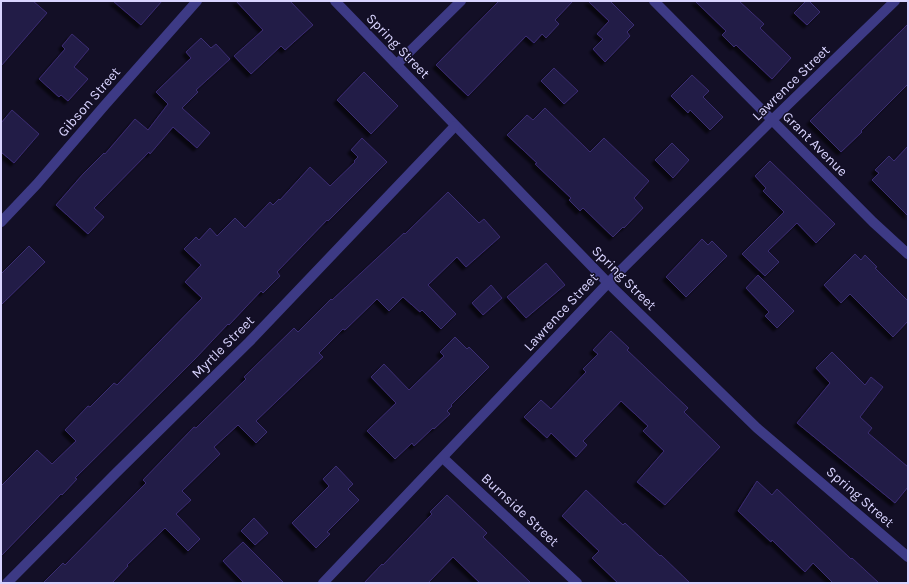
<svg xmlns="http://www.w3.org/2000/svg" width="909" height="584" font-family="Karla,sans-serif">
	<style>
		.building { fill: #241b47; stroke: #3b2d73; filter: url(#shadow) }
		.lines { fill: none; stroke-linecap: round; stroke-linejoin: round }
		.minor { stroke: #3d3a85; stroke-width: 10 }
		.labels { text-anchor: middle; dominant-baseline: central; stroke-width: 3; stroke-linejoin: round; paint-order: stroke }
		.street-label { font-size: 14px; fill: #d9d4ff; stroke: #130f26 }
	</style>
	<defs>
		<filter id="shadow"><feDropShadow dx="-3.5" dy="3.5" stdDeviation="1" flood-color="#0009"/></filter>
	</defs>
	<rect width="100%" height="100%" fill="#130f26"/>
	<!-- building -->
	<g class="building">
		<polygon points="1,1 33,1 47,13 1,66"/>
		<polygon points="113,1 162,1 141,25"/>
		<polygon points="236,1 290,1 313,25 285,50 281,46 251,74 234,56 263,30"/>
		<polygon points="499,1 573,1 555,20 559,24 546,38 542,34 534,43 526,36 468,96 436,65"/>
		<polygon points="588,1 610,1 634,25 627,32 630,36 605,62 593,49 603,39 597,34 609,21"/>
		<polygon points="695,1 739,1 764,24 760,28 791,58 772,79 736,45 734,47 722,35 726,31"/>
		<polygon points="806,1 809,1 820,12 807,25 794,13"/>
		<polygon points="908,24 908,84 861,131 862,132 841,152 810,121"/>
		<polygon points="72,34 89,49 74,67 88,79 68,101 61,95 59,97 39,79 65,49 62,46"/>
		<polygon points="201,38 211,48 216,44 230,59 196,90 198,92 182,108 210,133 197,148 173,127 150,154 149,152 94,208 104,217 88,234 56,205 83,174 104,153 105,154 135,119 148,130 168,104 156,92 191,58 186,52"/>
		<polygon points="554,68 578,91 564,104 541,81"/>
		<polygon points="364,72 398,106 371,134 337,100"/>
		<polygon points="692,75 709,91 703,97 723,117 710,130 690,110 688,113 671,96"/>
		<polygon points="545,108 590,152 604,138 649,181 634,198 643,208 624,228 623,227 613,237 583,208 580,211 569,200 571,198 535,164 537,163 507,135 527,115 533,120"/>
		<polygon points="12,110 39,134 14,163 1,152 1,123"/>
		<polygon points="362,138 387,162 328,221 327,220 277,272 280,276 263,293 261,291 229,325 228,324 195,359 75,478 77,479 62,495 61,494 1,556 1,486 37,450 52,464 76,441 65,430 88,406 90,407 114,383 117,385 202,298 185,282 201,265 184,249 196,237 199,240 210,228 217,236 235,218 245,228 270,202 273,205 279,199 280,200 310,167 330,186 355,162 354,161 358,157 351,150"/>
		<polygon points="672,143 689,160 673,178 655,160"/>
		<polygon points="908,146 908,216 872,180 879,173 875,170 889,156 894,161"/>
		<polygon points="770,161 835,224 816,243 797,223 768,251 779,262 765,276 742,254 784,212 763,191 766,188 755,176"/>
		<polygon points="448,192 479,223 484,219 500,237 466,267 457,257 428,285 456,314 441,329 422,310 420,312 403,297 389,311 377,299 345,330 343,329 319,353 323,357 256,421 267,432 256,443 238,425 214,447 220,454 182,491 191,500 176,514 200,539 188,551 165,528 127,565 128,566 112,583 43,583 63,563 65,565 146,483 143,480 194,427 196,428 246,379 244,377 294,328 298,332 331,299 332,300 404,233 405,234"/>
		<polygon points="702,239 708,245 712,241 727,256 686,297 666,277"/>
		<polygon points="29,246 45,262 1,305 1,274"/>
		<polygon points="855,254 861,260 865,255 877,267 875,268 908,301 908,321 893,337 850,294 841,303 824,285"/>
		<polygon points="546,263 565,285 526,318 507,297"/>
		<polygon points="758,275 794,311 777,328 765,316 769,312 746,288"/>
		<polygon points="491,285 502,298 483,315 472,303"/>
		<polygon points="611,331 629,348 627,350 688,408 684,412 720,447 665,505 637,482 664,451 643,431 648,426 621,401 583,441 587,445 576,457 551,433 547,438 524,417 541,400 551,409 586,372 583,369 598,354 593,350"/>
		<polygon points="455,337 467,349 469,347 489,367 451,405 452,406 447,411 450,414 434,429 433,428 414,446 412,443 395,459 367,431 396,403 371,377 384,364 409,390 444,356 440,352"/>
		<polygon points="832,352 865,385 871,377 883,387 860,417 872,428 868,433 908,467 908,487 895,503 797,423 830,383 816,368"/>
		<polygon points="336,466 353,484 348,489 359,500 327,532 330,534 316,548 292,523 329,486 323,479"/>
		<polygon points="757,481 772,495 777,489 851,559 852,558 879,583 833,583 813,563 805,572 772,540 771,542 738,511"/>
		<polygon points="586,490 623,525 625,523 660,556 661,555 690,583 618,583 592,558 599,551 562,516"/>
		<polygon points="447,495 487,533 483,537 531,583 480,583 453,557 428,583 364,583 382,564 383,565 432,514 430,512"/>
		<polygon points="254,518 268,533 255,545 241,531"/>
		<polygon points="243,542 284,583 244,583 223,561"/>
	</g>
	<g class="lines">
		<!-- minor -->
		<g class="minor">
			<polyline points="335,1 608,283 757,428 908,557"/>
			<polyline points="654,1 873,222 908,254"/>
			<polyline points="397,64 461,1"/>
			<polyline points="1,222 37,184 105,105 197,1"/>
			<polyline points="443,458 577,583"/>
			<polyline points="7,583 116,473 249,342 455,126"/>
			<polyline points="323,583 608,283 772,120 895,1"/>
		</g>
	</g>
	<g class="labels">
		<!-- street labels -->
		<g class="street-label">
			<text transform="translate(398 46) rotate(46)">Spring Street</text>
			<text transform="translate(791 83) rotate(-44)">Lawrence Street</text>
			<text transform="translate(89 102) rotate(-49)">Gibson Street</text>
			<text transform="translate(815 144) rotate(45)">Grant Avenue</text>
			<text transform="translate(624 278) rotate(45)">Spring Street</text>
			<text transform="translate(561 312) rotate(-47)">Lawrence Street</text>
			<text transform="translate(223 347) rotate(-45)">Myrtle Street</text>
			<text transform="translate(860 497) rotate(41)">Spring Street</text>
			<text transform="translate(520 510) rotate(43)">Burnside Street</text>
		</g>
	</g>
	<!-- border -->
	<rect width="909" height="584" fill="none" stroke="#d9d4ff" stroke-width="4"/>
</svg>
